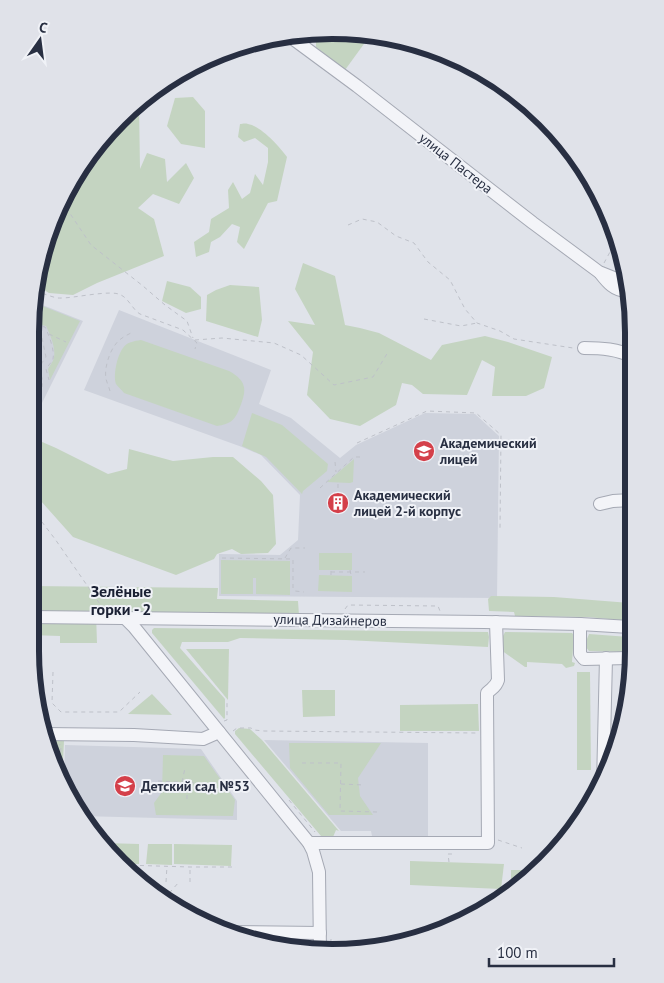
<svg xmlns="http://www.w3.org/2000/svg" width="664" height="983" font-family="'PT Sans',sans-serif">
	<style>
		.built { fill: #ced2dc }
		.green { fill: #c4d4c1 }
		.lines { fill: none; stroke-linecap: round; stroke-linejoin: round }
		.minor-casing { stroke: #a5a9b4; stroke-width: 14 }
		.path { stroke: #bec1c9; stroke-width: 1; stroke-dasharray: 4 4; stroke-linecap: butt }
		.minor { stroke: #f3f4f8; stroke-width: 12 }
		.labels { text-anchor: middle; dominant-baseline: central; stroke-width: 4; stroke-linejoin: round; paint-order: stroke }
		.street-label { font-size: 14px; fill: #282f42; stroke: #f0f2f7 }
		.poi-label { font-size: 14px; font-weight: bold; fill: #282f42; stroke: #f0f2f7; text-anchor: start }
		.quarter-label { font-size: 16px; font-weight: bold; fill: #1a2033; stroke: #f0f2f7 }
		.rim { fill: none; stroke: #282f42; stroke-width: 6 }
	</style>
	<rect width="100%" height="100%" fill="#e0e3ea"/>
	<!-- built -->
	<g class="built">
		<polygon points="35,302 83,321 35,417 34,417"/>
		<polygon points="119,310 271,370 259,404 291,418 340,458 356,445 425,413 475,414 499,436 497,598 219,596 219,554 280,555 298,540 300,495 261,455 242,447 84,390"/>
		<polygon points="264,740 428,743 428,837 372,836 371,831 341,831"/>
		<polygon points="65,745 201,749 237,801 237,820 80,816 64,784"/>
	</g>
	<!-- green -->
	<g class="green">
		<polygon points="332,30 369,37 345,70 316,47 316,33"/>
		<polygon points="193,97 205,111 205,148 181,144 167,126 175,98"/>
		<polygon points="139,105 140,169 147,153 165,159 167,182 186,163 194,178 179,204 153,194 138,208 154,219 164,256 97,283 73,295 49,293 36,285 36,273 61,198 118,119"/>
		<path d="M 240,124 C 242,124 245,123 248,124 C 261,126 280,147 287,157 L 277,201 L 268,203 L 244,249 L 237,242 L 240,227 L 232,224 L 220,237 L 211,242 L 209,252 L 196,257 L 194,242 L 209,232 L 211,219 L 229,208 L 228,190 L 233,182 L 242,199 L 250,193 L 255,174 L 263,185 L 268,162 L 268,148 L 255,138 L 244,142 L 238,137 Z"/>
		<polygon points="303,263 335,276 345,325 360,328 379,333 431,360 442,345 485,336 508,342 552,357 544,388 526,396 492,396 495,367 482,360 467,395 423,394 412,385 402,383 396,405 360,426 330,419 307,395 313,352 288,321 315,325 295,289"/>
		<polygon points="167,281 190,287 201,297 201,309 186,313 162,301"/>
		<polygon points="230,285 259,287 262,320 258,337 206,321 207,295 216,290"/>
		<path d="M 35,303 L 80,321 L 50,380 L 48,369 C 50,365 53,362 54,358 C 56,348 50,334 46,326 L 36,324 L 35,321 Z"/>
		<path d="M 141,340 L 229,371 C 247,381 247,390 240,407 C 235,420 231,424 217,426 L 124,393 C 122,390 118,387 116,384 C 113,375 117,356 123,348 C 127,342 134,341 141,340 Z"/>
		<polygon points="252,413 282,425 328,464 327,471 303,491 302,494 266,457 242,446"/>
		<polygon points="33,438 56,448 108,474 127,469 129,449 173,461 213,457 233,457 261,481 273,495 276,544 268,553 241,554 232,549 217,554 214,559 176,575 73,537 32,491"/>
		<polygon points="354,459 353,482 350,483 327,482"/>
		<rect x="319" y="553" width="33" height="17"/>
		<polygon points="221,560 290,561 290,595 256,594 256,578 253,578 253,594 221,594"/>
		<polygon points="319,575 352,576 352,592 318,591"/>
		<polygon points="31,586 218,588 217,599 298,601 299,615 96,614 97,643 60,643 60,636 30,635"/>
		<polygon points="491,596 554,597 630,603 630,621 588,617 515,616 514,612 489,611 488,599"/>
		<polygon points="154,628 488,632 489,637 488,647 346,640 240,638 228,642 182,642 180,648 225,699 225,718 224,719 152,633 152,630"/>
		<polygon points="505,632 572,633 574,635 572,662 575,663 574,666 566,668 562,664 527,662 527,667 525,667 501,650 502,638"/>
		<polygon points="589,634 629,637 629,652 589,651 586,647 587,639"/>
		<polygon points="186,649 229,649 228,700"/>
		<polygon points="577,672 590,672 591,770 577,770"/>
		<polygon points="302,690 335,690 335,716 303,717"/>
		<polygon points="152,694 172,715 128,714"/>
		<polygon points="478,704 479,731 400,731 400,705"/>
		<polygon points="239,728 250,729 262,740 339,831 336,830 333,837 321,836 235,734 235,731"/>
		<polygon points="45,741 64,741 62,781 46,748"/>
		<polygon points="289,743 381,743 358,778 360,796 373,815 329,815 290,768"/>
		<polygon points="163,755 204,756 235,800 233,816 156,815 154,803 162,792"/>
		<polygon points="104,843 139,844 139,864 123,864"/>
		<polygon points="148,844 172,844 172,865 146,864"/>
		<polygon points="174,844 232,845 231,866 174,864"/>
		<polygon points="410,861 504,864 501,889 410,885"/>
		<polygon points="511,870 539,870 511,891"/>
	</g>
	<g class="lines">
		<!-- minor casing -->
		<g class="minor-casing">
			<g id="minor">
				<polyline points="292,38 357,86 533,223 599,272 624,282"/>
				<path d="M 601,274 C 608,283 614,290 626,291"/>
				<path d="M 584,348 C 602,348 617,349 634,357"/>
				<polyline points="600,504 613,501 631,500"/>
				<polyline points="122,615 134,627 309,843 313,851 319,872 320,952"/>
				<polyline points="31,617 484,622 580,624 630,627"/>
				<polyline points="580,624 580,654 584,659 629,658"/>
				<polyline points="44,734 134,735 203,739 219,732"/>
				<polyline points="603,784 606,658"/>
				<path d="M 309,843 L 488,843 L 487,697 L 487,693 C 492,688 496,687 498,680 L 496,622"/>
				<polyline points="225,932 320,933"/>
			</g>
		</g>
		<!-- path -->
		<g class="path">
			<polyline points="60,203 65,206 91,245 143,286 165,305 187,321 193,338"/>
			<polyline points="348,225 362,219 377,222 396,236 414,243 428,262 450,280 465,309 477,323 500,331 514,339 573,348"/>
			<polyline points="604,263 616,241"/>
			<path d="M 35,291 C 43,293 51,297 58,298 C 72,299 111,289 121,295 C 129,299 133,310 140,314 L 183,330 L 197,343 L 195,349"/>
			<polyline points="424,319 461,326 477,323"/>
			<polyline points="35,322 42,320"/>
			<path d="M 35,325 L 45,327 C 49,335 55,351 53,359 C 51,363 48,366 46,369 L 49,380"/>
			<polyline points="49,334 66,342"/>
			<polyline points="195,340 222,338 274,343 301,355 334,385 373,377 388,352"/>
			<path d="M 34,390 L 42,387 C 45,372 33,374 46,357 L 42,338 L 40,334 L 35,334"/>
			<path d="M 110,391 C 109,387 107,383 106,379 C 104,369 109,353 115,345 C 119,339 125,336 131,333"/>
			<polyline points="357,443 427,411 476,413 501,435 500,529"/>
			<polyline points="335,462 336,472"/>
			<polyline points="320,488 354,457 362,457"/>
			<polyline points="338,488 338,483"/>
			<polyline points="32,509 55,539 102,607"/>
			<polyline points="222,558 293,559 293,588 295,591 304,592"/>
			<polyline points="285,558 291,548 305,548"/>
			<polyline points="350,570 351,575"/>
			<polyline points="331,572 365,572"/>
			<polyline points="331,575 331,570"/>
			<polyline points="345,609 348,605 438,606 440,611"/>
			<polyline points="53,672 52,703 61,712 119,712 140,692"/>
			<polyline points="224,721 227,720 227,700"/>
			<polyline points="233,731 237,728 251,728 254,730 264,731 477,733"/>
			<polyline points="52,760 60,744"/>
			<polyline points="302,763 341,763 340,811 377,812"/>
			<polyline points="60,776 61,744"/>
			<polyline points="158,781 213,784"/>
			<polyline points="182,782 185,768"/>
			<polyline points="341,784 364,785"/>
			<polyline points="187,799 187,783"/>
			<polyline points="289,800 315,832"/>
			<polyline points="498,840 522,848"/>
			<polyline points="449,862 448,854 452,854"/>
			<polyline points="124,865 190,867 236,867"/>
			<polyline points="166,882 167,866"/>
			<polyline points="190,882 190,867"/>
			<polyline points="164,899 179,882"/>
			<polyline points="169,903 169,894"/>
			<polyline points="331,939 331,951"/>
		</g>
		<!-- minor -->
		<use href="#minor" class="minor"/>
	</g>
	<!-- icons -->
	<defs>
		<g id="school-disc" transform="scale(1.125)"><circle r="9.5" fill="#d4404a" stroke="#f0f2f7"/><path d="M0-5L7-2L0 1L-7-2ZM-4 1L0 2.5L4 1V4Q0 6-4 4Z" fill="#fff"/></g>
		<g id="building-disc" transform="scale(1.125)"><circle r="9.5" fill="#d4404a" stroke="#f0f2f7"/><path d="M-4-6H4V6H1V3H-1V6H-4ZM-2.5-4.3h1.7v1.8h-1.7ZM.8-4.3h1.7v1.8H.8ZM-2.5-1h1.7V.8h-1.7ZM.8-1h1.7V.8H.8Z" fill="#fff"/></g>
	</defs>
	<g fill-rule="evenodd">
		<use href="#school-disc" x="424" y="451"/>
		<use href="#building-disc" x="338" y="503"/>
		<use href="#school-disc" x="125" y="786"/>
	</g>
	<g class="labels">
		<!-- street labels -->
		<g class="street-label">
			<text transform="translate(456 163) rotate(38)">улица Пастера</text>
			<text transform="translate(330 620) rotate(1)">улица Дизайнеров</text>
		</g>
		<!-- poi labels -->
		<g class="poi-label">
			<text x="440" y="443">Академический<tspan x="440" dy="16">лицей</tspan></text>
			<text x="354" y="495">Академический<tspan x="354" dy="16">лицей 2-й корпус</tspan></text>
			<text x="141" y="786">Детский сад №53</text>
		</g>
		<!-- quarter labels -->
		<g class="quarter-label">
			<text x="121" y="591">Зелёные<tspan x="121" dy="18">горки - 2</tspan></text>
		</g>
	</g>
	<!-- crop -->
	<path d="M0 0H664V983H0ZM332 39H332A293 293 0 0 1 625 332V651A293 293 0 0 1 332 944H332A293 293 0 0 1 39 651V332A293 293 0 0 1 332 39Z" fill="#e0e2e9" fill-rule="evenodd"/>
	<path class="rim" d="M332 39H332A293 293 0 0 1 625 332V651A293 293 0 0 1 332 944H332A293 293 0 0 1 39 651V332A293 293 0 0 1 332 39Z"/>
	<!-- north arrow -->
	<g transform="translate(40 40) rotate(14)" stroke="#f0f2f7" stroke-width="4" paint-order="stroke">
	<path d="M0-4L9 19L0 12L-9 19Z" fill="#282f42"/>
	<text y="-8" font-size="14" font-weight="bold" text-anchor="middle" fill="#282f42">С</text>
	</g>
	<!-- scale -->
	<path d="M489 958v8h125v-8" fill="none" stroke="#282f42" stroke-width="2.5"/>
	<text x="497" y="958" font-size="15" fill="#282f42" stroke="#f0f2f7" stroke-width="4" paint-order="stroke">100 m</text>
</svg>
